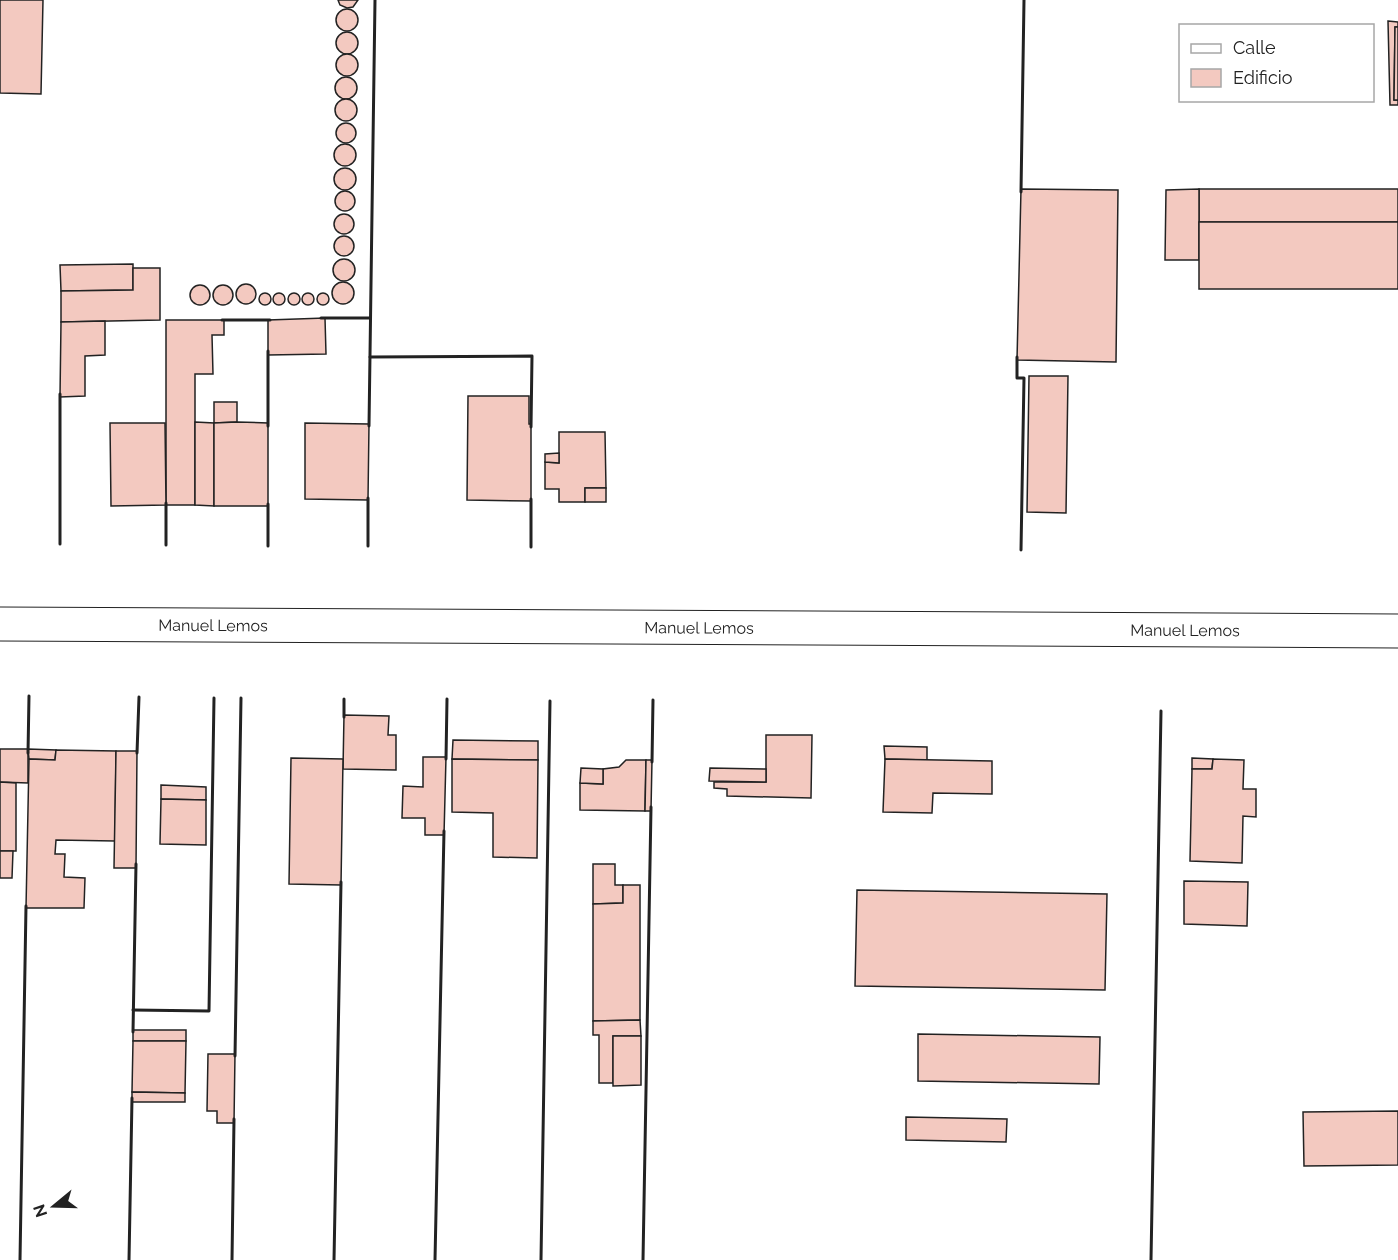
<svg xmlns="http://www.w3.org/2000/svg" width="1398" height="1260" font-family="Raleway,sans-serif">
	<style>
		.building { fill: #f3c9c0; stroke: #222; stroke-width: 1.5 }
		.lines { fill: none; stroke-linecap: round; stroke-linejoin: round }
		.secondary-casing { stroke: #222; stroke-width: 35 }
		.secondary { stroke: #fff; stroke-width: 33 }
		.wall { stroke: #222; stroke-width: 3 }
		.labels { text-anchor: middle; dominant-baseline: central; stroke-width: 4.5; stroke-linejoin: round; paint-order: stroke }
		.street-label { font-size: 16px; fill: #222; stroke: #fff }
	</style>
	<rect width="100%" height="100%" fill="#fff"/>
	<!-- building -->
	<g class="building">
		<polygon points="0,0 43,0 41,94 0,93"/>
		<polygon points="338,0 358,0 353,7 347,8 340,5"/>
		<circle cx="347" cy="20" r="11"/>
		<polygon points="1388,21 1398,22 1398,27 1395,27 1394,100 1398,100 1398,105 1390,105"/>
		<polygon points="1395,27 1398,27 1398,100 1394,100"/>
		<circle cx="347" cy="43" r="11"/>
		<circle cx="347" cy="65" r="11"/>
		<circle cx="346" cy="88" r="11"/>
		<circle cx="346" cy="110" r="11"/>
		<circle cx="346" cy="133" r="10"/>
		<circle cx="345" cy="155" r="11"/>
		<circle cx="345" cy="179" r="11"/>
		<polygon points="1021,189 1118,190 1116,362 1017,360"/>
		<rect x="1199" y="189" width="199" height="33"/>
		<polygon points="1199,189 1199,260 1165,260 1166,190"/>
		<circle cx="345" cy="201" r="10"/>
		<circle cx="344" cy="224" r="10"/>
		<rect x="1199" y="222" width="199" height="67"/>
		<circle cx="344" cy="246" r="10"/>
		<circle cx="344" cy="270" r="11"/>
		<polygon points="133,264 133,290 61,291 60,265"/>
		<polygon points="133,268 160,268 160,320 61,322 61,291 133,290"/>
		<circle cx="343" cy="293" r="11"/>
		<circle cx="246" cy="294" r="10"/>
		<circle cx="200" cy="295" r="10"/>
		<circle cx="223" cy="295" r="10"/>
		<circle cx="294" cy="299" r="6"/>
		<circle cx="323" cy="299" r="6"/>
		<circle cx="279" cy="299" r="6"/>
		<circle cx="308" cy="299" r="6"/>
		<circle cx="265" cy="299" r="6"/>
		<polygon points="325,318 326,354 268,355 268,320"/>
		<polygon points="166,320 224,320 224,335 212,335 213,374 195,374 195,505 166,505"/>
		<polygon points="105,321 105,355 85,356 85,396 60,397 61,322"/>
		<polygon points="1029,376 1068,376 1066,513 1027,512"/>
		<polygon points="468,396 529,396 529,424 531,424 531,501 467,500"/>
		<polygon points="214,402 237,402 237,422 214,423"/>
		<polygon points="195,422 214,423 214,506 195,505"/>
		<polygon points="237,422 268,423 268,506 214,506 214,423"/>
		<polygon points="110,423 165,423 166,505 111,506"/>
		<polygon points="305,423 369,424 368,500 305,499"/>
		<polygon points="559,432 605,432 606,488 585,488 585,502 559,502 559,489 545,489 545,462 559,463"/>
		<polygon points="559,453 559,463 545,462 545,454"/>
		<rect x="585" y="488" width="21" height="14"/>
		<polygon points="344,715 389,716 388,735 396,735 396,770 343,769"/>
		<polygon points="766,735 812,735 811,798 727,796 727,789 714,788 714,782 766,782"/>
		<polygon points="453,740 538,741 538,760 452,759"/>
		<polygon points="884,746 927,747 927,760 885,759"/>
		<polygon points="0,749 28,749 28,783 0,782"/>
		<polygon points="28,749 56,750 55,760 29,759"/>
		<polygon points="56,750 116,751 115,841 56,840 55,854 65,854 64,877 85,878 84,908 26,908 29,759 55,760"/>
		<polygon points="116,751 137,751 136,868 114,868"/>
		<polygon points="423,757 446,757 444,835 425,835 425,818 402,818 403,786 423,787"/>
		<polygon points="291,758 343,759 341,885 289,884"/>
		<polygon points="1192,758 1213,759 1212,769 1192,769"/>
		<polygon points="452,759 538,760 537,858 493,857 493,813 452,812"/>
		<polygon points="885,759 992,761 992,794 933,793 932,813 883,812"/>
		<polygon points="1213,759 1244,760 1243,789 1256,789 1256,817 1243,816 1242,863 1190,861 1192,769 1212,769"/>
		<polygon points="626,760 646,760 645,811 580,810 580,783 603,784 603,769 619,767"/>
		<polygon points="646,760 652,760 651,811 645,811"/>
		<polygon points="581,768 603,769 603,784 580,783"/>
		<polygon points="710,768 766,769 766,782 709,781"/>
		<polygon points="0,782 16,783 16,851 0,851"/>
		<polygon points="161,785 206,787 206,800 161,799"/>
		<polygon points="161,799 206,800 206,845 160,844"/>
		<polygon points="0,851 13,851 12,878 0,878"/>
		<polygon points="593,864 615,864 615,885 623,885 623,903 593,904"/>
		<polygon points="1184,881 1248,882 1247,926 1184,924"/>
		<polygon points="623,885 640,885 640,1020 593,1021 593,904 623,903"/>
		<polygon points="857,890 1107,894 1105,990 855,986"/>
		<polygon points="640,1020 641,1036 613,1036 613,1083 599,1083 599,1035 593,1035 593,1021"/>
		<rect x="133" y="1030" width="53" height="11"/>
		<polygon points="918,1034 1100,1037 1099,1084 918,1081"/>
		<polygon points="613,1036 641,1036 641,1085 613,1086"/>
		<polygon points="133,1041 186,1041 185,1093 132,1092"/>
		<polygon points="208,1054 235,1054 234,1123 217,1123 217,1111 207,1111"/>
		<polygon points="132,1092 185,1093 185,1102 132,1102"/>
		<polygon points="1398,1111 1398,1165 1304,1166 1303,1112"/>
		<polygon points="906,1117 1007,1119 1006,1142 906,1140"/>
	</g>
	<g class="lines">
		<!-- secondary casing -->
		<g class="secondary-casing">
			<g id="secondary">
				<path id="s1" d="M 0,624 L 1398,631"/>
			</g>
		</g>
		<!-- secondary -->
		<use href="#secondary" class="secondary"/>
		<!-- wall -->
		<g class="wall">
			<polyline points="1021,192 1024,0"/>
			<polyline points="321,318 370,318"/>
			<polyline points="222,320 270,320"/>
			<polyline points="268,351 268,426"/>
			<polyline points="370,357 532,356 531,427"/>
			<polyline points="1017,357 1017,378 1024,378 1021,550"/>
			<polyline points="369,426 375,0"/>
			<polyline points="166,503 166,545"/>
			<polyline points="268,504 268,546"/>
			<polyline points="60,544 60,394"/>
			<polyline points="368,546 368,498"/>
			<polyline points="531,547 531,499"/>
			<polyline points="344,699 344,717"/>
			<polyline points="28,753 29,696"/>
			<polyline points="137,753 139,697"/>
			<polyline points="446,759 447,699"/>
			<polyline points="652,762 653,700"/>
			<polyline points="133,1010 209,1011 214,698"/>
			<polyline points="133,1032 136,864"/>
			<polyline points="235,1056 241,698"/>
			<polyline points="20,1260 26,906"/>
			<polyline points="129,1260 132,1098"/>
			<polyline points="232,1260 234,1119"/>
			<polyline points="334,1260 341,882"/>
			<polyline points="435,1260 444,831"/>
			<polyline points="541,1260 550,701"/>
			<polyline points="643,1260 651,807"/>
			<polyline points="1151,1260 1161,711"/>
		</g>
	</g>
	<g class="labels">
		<!-- street labels -->
		<g class="street-label">
			<text stroke="none"><textPath href="#s1" startOffset="213">Manuel Lemos</textPath></text>
			<text stroke="none"><textPath href="#s1" startOffset="699">Manuel Lemos</textPath></text>
			<text stroke="none"><textPath href="#s1" startOffset="1185">Manuel Lemos</textPath></text>
		</g>
	</g>
	<!-- legend -->
	<rect x="1179" y="24" width="195" height="78" fill="#ffffff" stroke="#a7a7a7" stroke-width="1.5"/>
	<rect x="1191" y="44" width="30" height="9" fill="#ffffff" stroke="#a7a7a7" stroke-width="1.5"/>
	<text x="1233" y="54" font-size="18" fill="#222222">Calle</text>
	<rect x="1191" y="69" width="30" height="18" fill="#f3c9c0" stroke="#a7a7a7" stroke-width="1.5"/>
	<text x="1233" y="84" font-size="18" fill="#222222">Edificio</text>
	<!-- north arrow -->
	<g transform="translate(54 1206) rotate(251)" stroke="#ffffff" stroke-width="4.5" paint-order="stroke">
	<path d="M0-4.5L10 22L0 15L-10 22Z" fill="#222222"/>
	<text y="-9" font-size="16" font-weight="bold" text-anchor="middle" fill="#222222">N</text>
	</g>
</svg>
